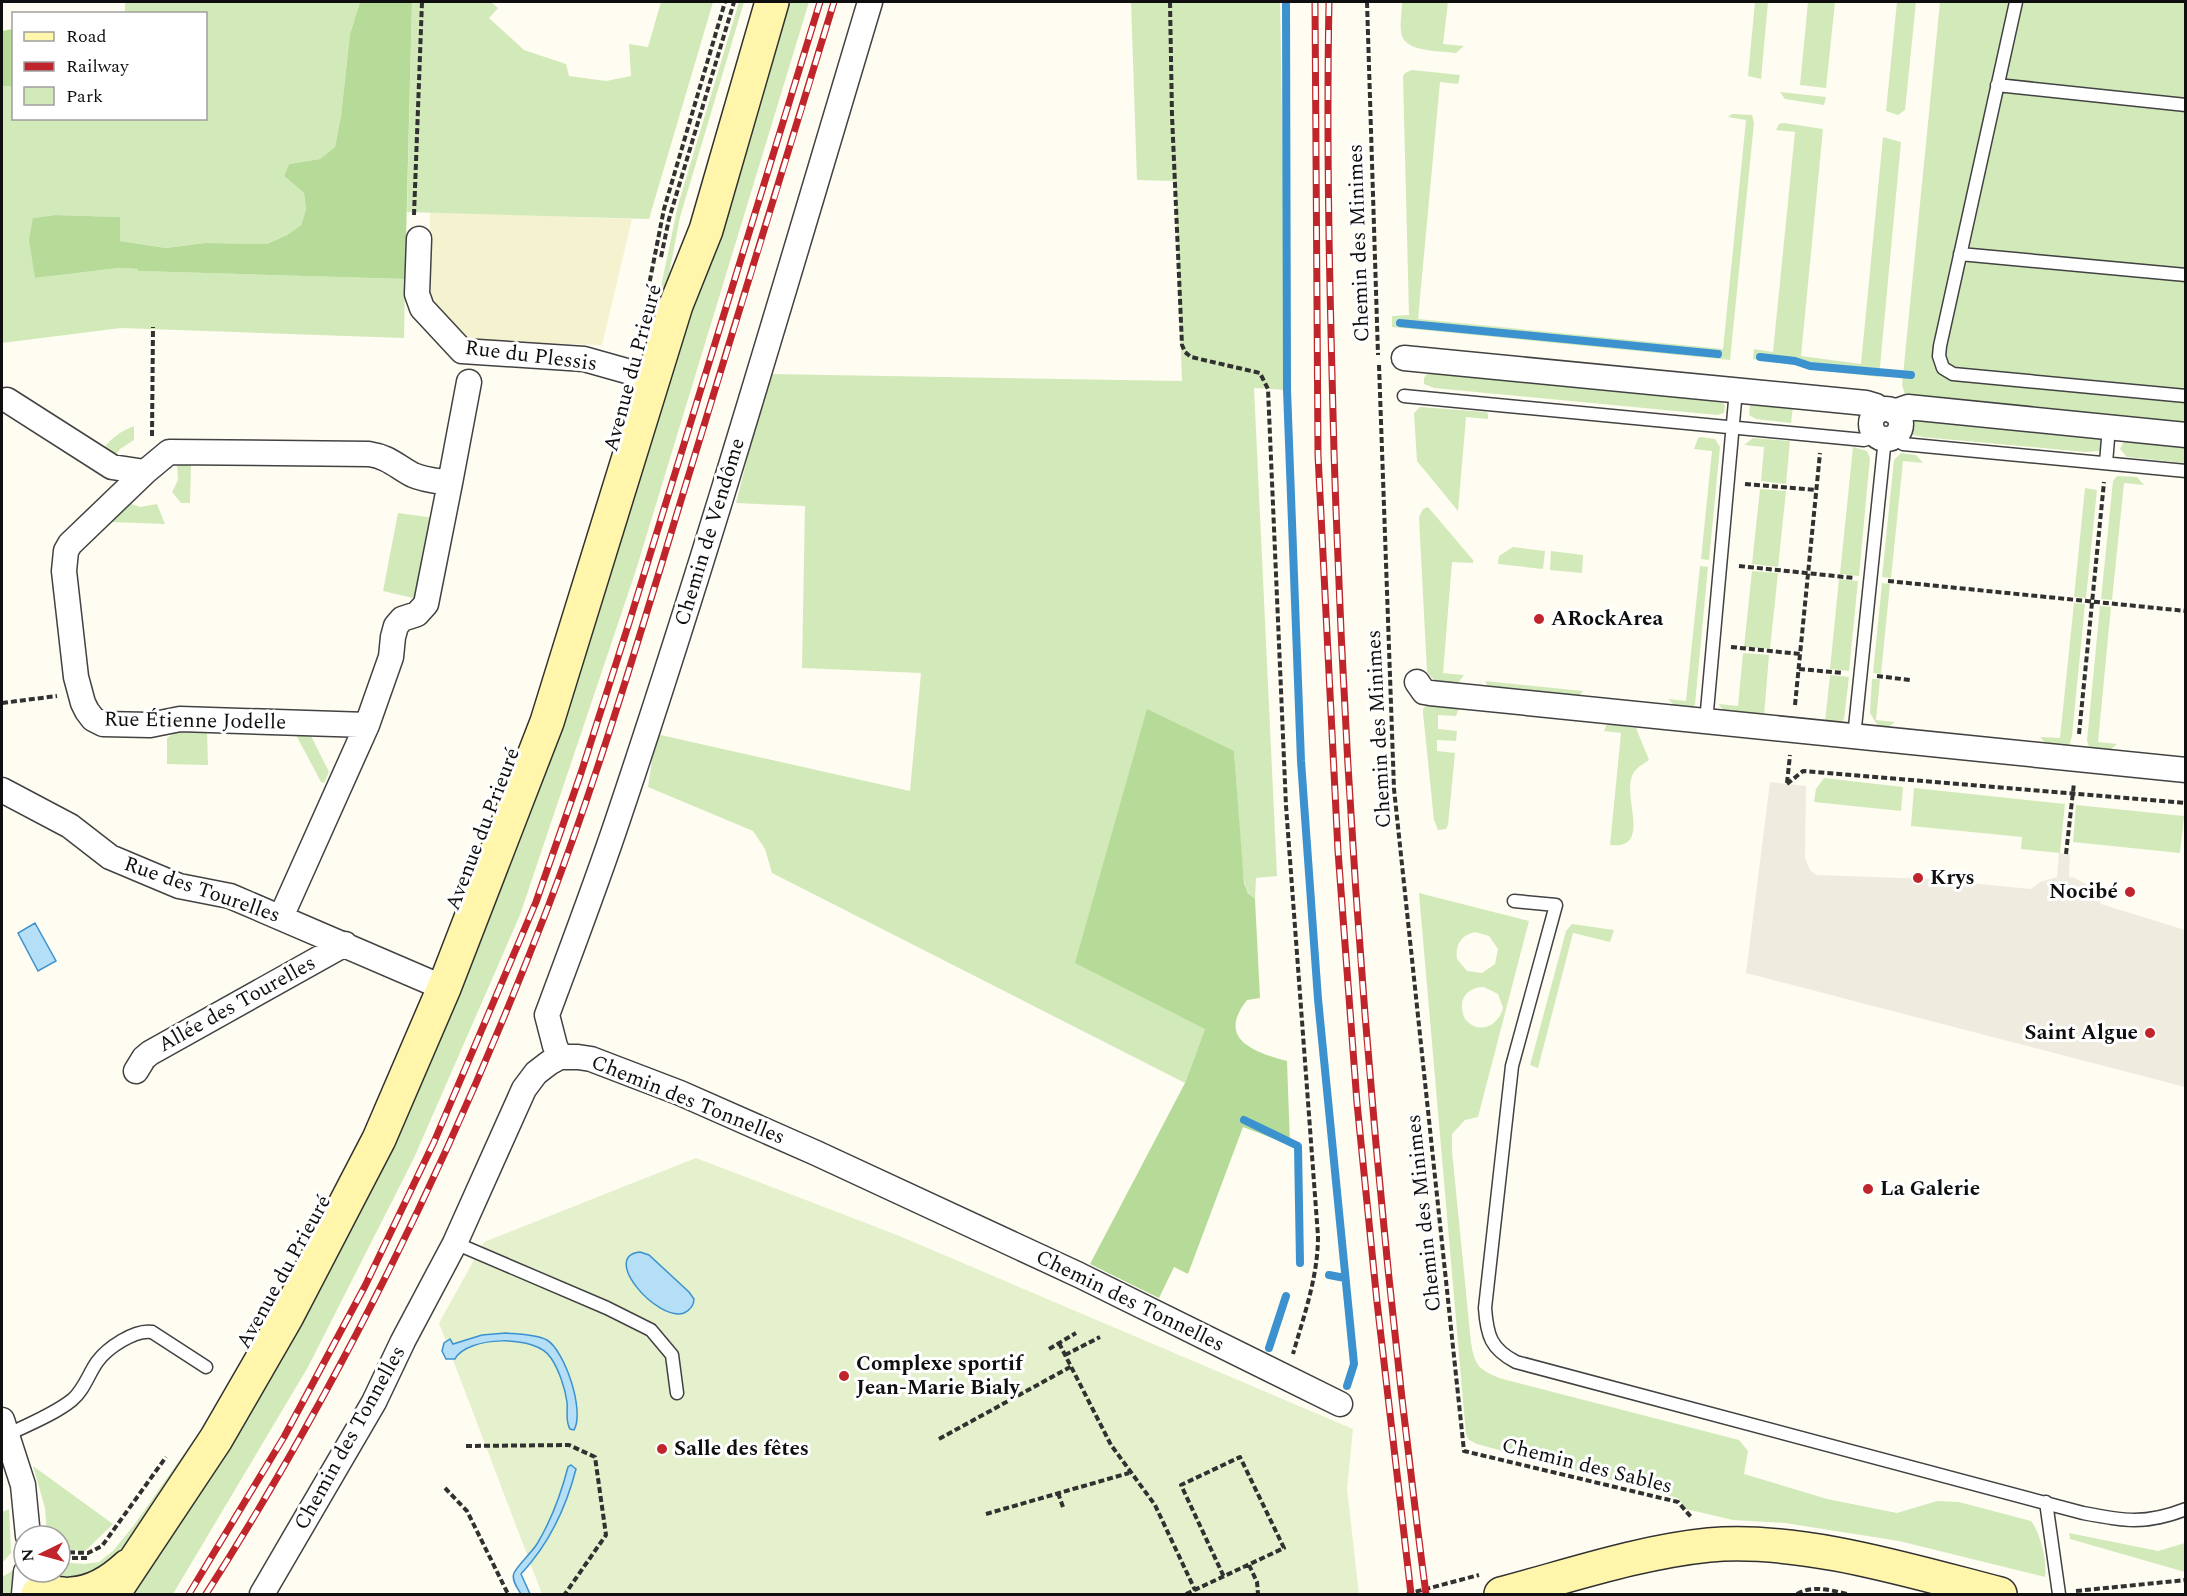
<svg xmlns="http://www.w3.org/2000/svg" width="2187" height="1596" font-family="Spectral,serif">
<rect width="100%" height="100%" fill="#fffcf1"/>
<path fill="#f5f2d0" d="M430,212L632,219L602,345L470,341L428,297Z"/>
<path fill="#d2eaba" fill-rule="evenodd" d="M125,2H360L350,34L341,116L335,147L320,159L289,164L284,176L304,193L306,209L301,225L287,235L267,244L205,243L166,248L120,241V217L55,215L33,218L35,278L119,268L138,269L139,271L405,279L404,338L121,328L2,343V86H13L14,118H206V14L125,13Z
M412,2H491L498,8L489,18L524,50L566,64L569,76L606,81L631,76L629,44L648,47L661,2H713L649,219L407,212Z
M739,2H744L680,217L662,310L653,325L678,205Z
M780,2H809L636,570L520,915L414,1158L308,1367L173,1594H125L382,1160Z
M1131,2H1280L1287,390L1254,388L1277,876L1256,878L1255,899C1243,890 1244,878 1242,864L1234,751L1205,1029L1185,1083L772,873L765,849L753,831L648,787L656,734L910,791L921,673L802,668L805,506L736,503L769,374L1182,381L1175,181L1137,180Z
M1402,2H1448L1443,44L1464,46L1456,53C1442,51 1407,52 1402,36C1399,26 1402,12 1402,2Z
M1755,2H1768L1761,79L1748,76Z
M1808,2H1835L1826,88L1800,85Z
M1897,2H1916L1905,110L1898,115L1886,111Z
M1940,2H2185V424L1917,397L1905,395L1902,385Z
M1412,70L1460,75L1458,84L1440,82L1418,319L1723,349L1746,120L1728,117L1732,114L1752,115L1754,123L1730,360L1392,327V316L1409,315L1403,76L1405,73Z
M1780,92L1826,97L1824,105L1785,99Z
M1784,123L1823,129L1801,356L1861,364L1883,137L1901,142L1879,377L1809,369L1797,365L1753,359L1754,349L1773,352L1795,132L1776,130L1779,124Z
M1431,373L1712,401L1723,403L1725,406L1724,413L1717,415L1434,388L1424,384V378L1427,374Z
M1756,404L1793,407L1791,423L1756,419L1749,415L1750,406Z
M1420,407L1486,412L1488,414V419L1466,417L1458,511L1417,461L1414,413Z
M1912,420L2097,438L2100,439L2103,445L2100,451L2085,452L1922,437L1909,434L1906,431L1907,423Z
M134,426V440L120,449L115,456L104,448C111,438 121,431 134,426Z
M1701,437L1715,439L1720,447L1709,560L1701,559L1712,451L1694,449L1698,438Z
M1753,438L1790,441L1786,484L1761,481L1764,447L1744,445Z
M2131,441L2185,447V463L2127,457L2120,449L2123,443Z
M1853,447L1867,451L1870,458L1859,576L1840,574Z
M1901,453L1916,455L1923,463L1903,461L1891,578L1882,577L1894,460Z
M177,464H191L190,503H181L172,492L178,480Z
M2117,476L2137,477L2144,485L2124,483L2112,600L2101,599L2113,481Z
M2085,488L2097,490L2086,598L2074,597Z
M1760,489L1786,491L1778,567L1752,564Z
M129,503L140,507L157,504L165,524L111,522Z
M1428,507L1473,560V563L1452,562L1443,673L1464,675L1458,683C1445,685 1435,683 1427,672L1419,517L1423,509Z
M398,513L435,518L416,595L413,598L383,591Z
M1513,547L1545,551L1543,569L1498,564L1499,556Z
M1551,551L1583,555L1582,573L1550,570Z
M1700,566L1708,567L1695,704L1693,708L1675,706L1668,699L1686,701Z
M1752,571L1778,573L1770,649L1744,647Z
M1839,579L1858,581L1849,671L1830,669Z
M1882,583L1890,584L1881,674L1873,673Z
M2074,603L2085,604L2072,736L2070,743L2066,747L2047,745L2040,737L2060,738Z
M2100,606L2111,607L2098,742L2117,744L2109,751L2090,749L2087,741Z
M1743,653L1769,655L1764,716L1723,711L1719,704L1738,706Z
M1830,675L1849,677L1844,719L1840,723L1825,722Z
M1872,679H1880L1876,720L1895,722L1887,728L1878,726L1870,713Z
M1485,681L1583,691L1579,696H1567L1493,688L1487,685Z
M1427,704L1459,708L1456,716L1438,715V729L1457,731L1456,741L1437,740V751L1455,753L1448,825L1446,829L1438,830L1434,820L1423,713V709Z
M1609,724L1636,728L1649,760C1642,765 1635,768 1632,776C1623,799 1652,850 1610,845L1621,733L1604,731L1606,726Z
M177,731L207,732L208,765L167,764V738Z
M296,735L311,736L329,772L324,783L321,782Z
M1824,778L1903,787L1901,811L1814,802L1816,789Z
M1914,788L2065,804L2060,853L2021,849L2022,837L1911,826Z
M2076,805L2184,816L2180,853L2073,842Z
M1419,893L1529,921L1478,1117L1465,1120L1452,1134V1151L1471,1343C1475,1365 1478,1369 1499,1378L1739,1440L1748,1451L1744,1474L1827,1499L1897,1513L1937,1501L1959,1502L2031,1521C2041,1534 2047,1561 2045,1577L1899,1541L1785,1523L1733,1520L1686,1509L1678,1498L1477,1444L1469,1440L1466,1435ZM1475,932L1489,936L1498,949L1495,964L1482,973L1467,971L1457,959C1455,945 1461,935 1475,932ZM1484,987L1498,994L1503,1008C1498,1027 1478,1035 1465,1019C1457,1002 1465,987 1484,987Z
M1572,924L1614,930L1610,942L1573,933L1538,1068L1530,1065L1566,931Z
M304,1250L221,1410L141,1532L104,1574L66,1582L53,1572H60V1562L84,1564L99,1562L113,1551L134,1525L216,1408Z
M33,1466L113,1524L85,1551L60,1549V1536H47L45,1508Z
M9,1509L11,1553L2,1563V1512Z
M2069,1533L2158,1551L2185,1543V1572L2070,1539Z
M17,1568L11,1594H2V1577Z"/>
<path fill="#b6db99" d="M360,2H412L405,279L138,271V269L119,268L35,278L29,240L33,218L55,215L120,217V241L166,248L205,243L267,244L287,235L301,225L306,209L304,193L284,176L289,164L320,159L335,147L341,116L350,34Z
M13,29V86H2V31Z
M1147,709L1234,751L1244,883L1248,893L1255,899L1260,998L1247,1000C1216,1039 1254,1052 1287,1061L1290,1145L1243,1127L1188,1274L1174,1267L1159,1298L1090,1264L1185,1083L1205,1029L1075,963Z"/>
<path fill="#e4f1cc" d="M696,1158L897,1235L1353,1429L1347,1489L1359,1594H542L439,1323L484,1242Z"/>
<path fill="#f0ebdf" d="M1770,782L1806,786L1805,858L1810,870L1816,875L1930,879L2031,889L2040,882L2057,877L2059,853L2070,854L2069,877L2075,878L2089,886L2096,894L2101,904L2185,930V1087L1746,973Z"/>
<path fill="#b5def7" stroke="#3c92ce" stroke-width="1.5" d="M35,923L56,961L38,971L18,933Z
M640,1252L649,1255L689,1292L694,1299C694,1306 690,1310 684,1313C657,1322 600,1256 640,1252Z
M506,1333C518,1334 536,1334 547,1340C565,1351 585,1411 574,1430L570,1429C565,1421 568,1411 567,1402C565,1388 559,1370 551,1358C536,1334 467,1336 455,1359H446L442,1351L444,1343L450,1339L453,1344L482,1335Z
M571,1465L576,1469C566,1508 549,1544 521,1574L530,1594H521C518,1589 511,1580 514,1573C517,1566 532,1552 537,1544C552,1519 561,1494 568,1467Z"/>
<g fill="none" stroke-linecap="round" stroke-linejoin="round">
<path stroke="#3c92ce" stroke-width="8" d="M1286,2L1287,390L1301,761L1318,999L1354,1364L1347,1386
M1400,323L1718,354
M1760,357L1795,361L1810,366L1911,375
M1244,1120L1298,1146L1300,1263
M1329,1275L1345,1278
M1269,1348L1286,1296"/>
<g stroke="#424242" stroke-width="15">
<path id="lane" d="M2016,2L1940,346L1939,356L1943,368L1953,374L2186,396
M1997,85L2186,105
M1960,254L2186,275
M1404,396L1864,440L1870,438L1875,434
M1894,436L1903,444L2186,471
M2106,463L2109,427
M1706,722L1736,390
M1854,737L1885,438
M1514,901L1556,905L1512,1066L1485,1308C1487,1336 1491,1349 1516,1362L2083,1513C2124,1521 2145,1525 2186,1509
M455,1243L607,1308L651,1330L672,1355L677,1393
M7,1435C29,1424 53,1415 72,1400C84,1390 88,1375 97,1362C107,1348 135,1329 152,1332L206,1367
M2046,1502L2059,1594"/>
</g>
<g stroke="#424242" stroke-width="27">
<path id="street" d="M419,239L417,294L422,308L462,351L584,359L655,379
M1404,358L1866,403L1876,406L1880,410
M7,400L112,467L145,472
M1871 424a15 15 0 1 1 30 0a15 15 0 1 1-30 0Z
M1894,412L1908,407L2186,435
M450,483L469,382
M1417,682L1424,692L1430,693L2186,770
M2,790L70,826L110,857L179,886L230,896L444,988
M281,917L367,725L391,657L393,637L396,626L402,619L417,614L426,604L450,483C438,481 424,480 413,475C396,466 389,457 369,454L169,452L145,472L70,544L66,551L64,571L76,677L83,703L87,711L93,719L103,724L150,725L180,719L367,725
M560,1057L555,1046L547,1015C571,950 596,885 618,819C709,549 788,275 870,2
M136,1071L144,1058L150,1053L345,944
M2,1420L23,1485L28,1536
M43,1572L55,1593
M24,1594L26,1572
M262,1594L374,1402L403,1341L455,1243L524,1089L536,1073L549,1063L560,1057H578L591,1059L680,1093L816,1153L1079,1275L1340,1404"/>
</g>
<g stroke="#313131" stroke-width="36">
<path id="secondary" d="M38,1594L46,1593L63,1594
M71,1594C94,1593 112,1581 128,1566
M113,1594L216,1439L287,1316L379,1139L444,988L547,722L676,305L706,230L772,2
M1501,1594C1569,1576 1639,1552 1709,1545C1801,1537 1911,1571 2000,1594"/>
</g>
<path stroke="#313131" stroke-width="4" stroke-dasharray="6 3" stroke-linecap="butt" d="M1170,2L1172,115L1182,345L1185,352L1191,357L1260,373L1268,389L1286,806L1318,1236C1318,1277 1304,1315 1293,1354
M1367,2L1378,355
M414,215L422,2
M661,257L669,219L734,2
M648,290L664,209L725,2
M1379,365L1394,789L1464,1451L1678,1502L1692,1518
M152,436L153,327
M1745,484L1816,490
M1739,566L1854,578
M1888,581L2186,611
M1731,647L1800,654
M1799,669L1843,673
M1877,676L1910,680
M2,703L57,696
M1795,705L1820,453
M2079,734L2104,482
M1787,783L1790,755
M1787,784L1803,771L2186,803
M2066,854L2074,783
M1059,1343L1111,1445L1155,1505L1195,1590
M1049,1349L1076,1333
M1065,1355L1100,1337
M939,1439L1072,1366
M466,1446L569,1445L595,1457L606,1535L565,1594
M445,1488L467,1511L508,1594
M1058,1493L1063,1507
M986,1514L1129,1473
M60,1552L88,1553L102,1546L166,1457
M63,1558H88
M1249,1565L1257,1582L1258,1594
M2076,1591L2186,1580
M1186,1594L1284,1548L1240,1457L1181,1485L1224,1577
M1407,1594L1479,1575
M1797,1594C1812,1585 1830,1590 1847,1594"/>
<use href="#lane" stroke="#fff" stroke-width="12"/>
<use href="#street" stroke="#fff" stroke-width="24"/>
<use href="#secondary" stroke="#fff6ac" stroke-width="33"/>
<g stroke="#c0252b" stroke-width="7">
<path id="rail" d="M1315,2L1318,455L1338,851L1357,1103L1377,1302L1411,1594
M1329,2C1326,151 1330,301 1334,451C1346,833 1376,1215 1426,1594
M189,1594L284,1437L365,1286L434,1142L536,902L581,773L629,623L820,2
M206,1594C344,1379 456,1146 548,907C599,773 640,635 682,497C733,332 784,167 834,2"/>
</g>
<use href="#rail" stroke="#fff" stroke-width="4.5" stroke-dasharray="14" stroke-linecap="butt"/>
</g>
<g fill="#c0252b" stroke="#fff" stroke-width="2">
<circle cx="1539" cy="619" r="6"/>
<circle cx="1918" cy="878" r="6"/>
<circle cx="2130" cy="892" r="6"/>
<circle cx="2150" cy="1033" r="6"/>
<circle cx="1868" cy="1189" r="6"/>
<circle cx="844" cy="1376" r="6"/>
<circle cx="662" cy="1449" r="6"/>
</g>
<g text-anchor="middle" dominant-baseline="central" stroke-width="6" stroke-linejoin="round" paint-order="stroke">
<g font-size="21" fill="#0f0f0f" stroke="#fff">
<text transform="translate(1359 243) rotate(-92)">Chemin des Minimes</text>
<text transform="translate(531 356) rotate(7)">Rue du Plessis</text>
<text transform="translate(633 368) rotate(-75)">Avenue du Prieuré</text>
<text transform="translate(710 532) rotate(-73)">Chemin de Vendôme</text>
<text transform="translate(195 721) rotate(1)">Rue Étienne Jodelle</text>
<text transform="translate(1379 729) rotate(-93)">Chemin des Minimes</text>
<text transform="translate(483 829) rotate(-69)">Avenue du Prieuré</text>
<text transform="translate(202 890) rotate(19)">Rue des Tourelles</text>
<text transform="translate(237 1004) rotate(-29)">Allée des Tourelles</text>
<text transform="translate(688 1100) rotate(22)">Chemin des Tonnelles</text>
<text transform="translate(1424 1213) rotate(-96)">Chemin des Minimes</text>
<text transform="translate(284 1272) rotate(-61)">Avenue du Prieuré</text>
<text transform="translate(1130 1301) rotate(26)">Chemin des Tonnelles</text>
<text transform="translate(350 1438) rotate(-61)">Chemin des Tonnelles</text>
<text transform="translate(1587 1466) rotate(14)">Chemin des Sables</text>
</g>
<g font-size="21" font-weight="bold" fill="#0f0f0f" stroke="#fff" text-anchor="start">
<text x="1551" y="619">ARockArea</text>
<text x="1930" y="878">Krys</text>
<text x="2118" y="892" text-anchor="end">Nocibé</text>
<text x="2138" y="1033" text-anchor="end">Saint Algue</text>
<text x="1880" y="1189">La Galerie</text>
<text x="856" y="1364">Complexe sportif<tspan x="856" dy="24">Jean-Marie Bialy</tspan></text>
<text x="674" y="1449">Salle des fêtes</text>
</g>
</g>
<rect width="2187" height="1596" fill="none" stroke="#0f0f0f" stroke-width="6"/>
<rect x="12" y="12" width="195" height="108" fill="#ffffff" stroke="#9f9f9f" stroke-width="1.5"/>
<rect x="24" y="32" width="30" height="9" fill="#fff6ac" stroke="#9f9f9f" stroke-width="1.5"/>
<text x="66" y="42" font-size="18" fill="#0f0f0f">Road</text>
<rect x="24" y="62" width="30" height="9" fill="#c0252b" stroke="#9f9f9f" stroke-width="1.5"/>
<text x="66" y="72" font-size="18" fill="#0f0f0f">Railway</text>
<rect x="24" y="87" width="30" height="18" fill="#d2eaba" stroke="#9f9f9f" stroke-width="1.5"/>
<text x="66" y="102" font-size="18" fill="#0f0f0f">Park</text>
<g transform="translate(42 1554) rotate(265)"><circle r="28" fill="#ffffff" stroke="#9f9f9f" stroke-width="1.5"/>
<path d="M0-4.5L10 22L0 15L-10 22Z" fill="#c0252b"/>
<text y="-9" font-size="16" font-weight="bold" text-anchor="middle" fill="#0f0f0f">N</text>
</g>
</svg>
